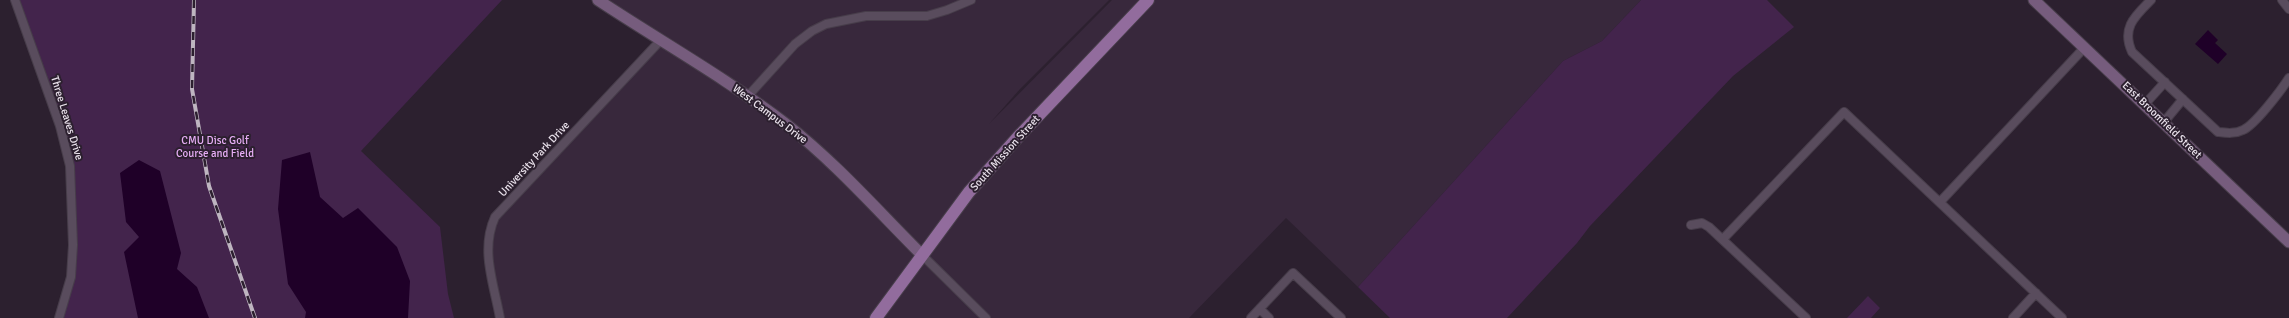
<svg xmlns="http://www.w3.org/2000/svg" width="2289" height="318" font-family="Signika,sans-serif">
<rect width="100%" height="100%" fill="#2c202f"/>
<path fill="#38283c" d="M598,0H1109L1020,89L989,124L1112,0H1641L1602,41L1563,61L1358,287L1286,218L1189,318H500L487,250L491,226L660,41Z"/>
<path fill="#43244c" d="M15,0H502L361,151L440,227L448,294L454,318H58L71,277L70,166Z
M1641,0H1767L1794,27L1733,76L1590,226L1577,243L1507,318H1390L1358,287L1563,61L1602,41Z
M1868,296L1880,308L1871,318H1847Z"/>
<path fill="#1f0028" d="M2208,30L2218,40L2215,43L2227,54L2218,64L2195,44Z
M310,152L320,197L343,218L358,208L397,247L410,281L408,318H305L306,312L288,284L278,209L282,160Z
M139,160L160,171L181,253L177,269L197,287L209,318H138L124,252L139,237L126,222L120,173Z"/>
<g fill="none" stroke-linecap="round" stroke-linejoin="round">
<g stroke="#473d4a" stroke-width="10">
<path id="street" d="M15,0L60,126L70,166L73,245L71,277L59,318
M2151,0C2135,16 2121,28 2132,52L2218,132C2227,133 2235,134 2243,130C2255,125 2282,89 2289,78
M2282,0L2289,9
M748,96L795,44L812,31L826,24L866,16H927L947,10L971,0
M2145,104L2165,82
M2164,122L2183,99
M1940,202L2085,47
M1691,225L1702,223L1709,227L1806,318
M1723,239L1844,112L2062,318
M921,254L986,318
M1260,309L1269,318
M500,318C494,284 480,250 495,217L660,41
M1251,318L1293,273L1341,318
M2013,318L2036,293"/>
</g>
<g stroke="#473d4a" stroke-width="13">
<path id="secondary" d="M598,0C660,41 726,78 786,124C835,162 877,210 921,254
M2034,0L2289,242"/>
</g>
<g stroke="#473d4a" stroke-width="14">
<path id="primary" d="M876,318L969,192L1018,137L1148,0"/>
</g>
<use href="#street" stroke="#594c5d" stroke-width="8"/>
<use href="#secondary" stroke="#765c7d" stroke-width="11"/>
<use href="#primary" stroke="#926c9d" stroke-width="12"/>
<g stroke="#beb5c0" stroke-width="4">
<path id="rail" d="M194,0L192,89L209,186L255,318"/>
</g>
<use href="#rail" stroke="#2c202f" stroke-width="2.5" stroke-dasharray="8" stroke-linecap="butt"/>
</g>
<g text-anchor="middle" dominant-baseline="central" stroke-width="4" stroke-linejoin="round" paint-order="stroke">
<g font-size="11" fill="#eae2ec" stroke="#2c202f">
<text transform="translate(770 114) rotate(37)">West Campus Drive</text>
<text transform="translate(67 118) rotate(73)">Three Leaves Drive</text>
<text transform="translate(2162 120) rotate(44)">East Broomfield Street</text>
<text transform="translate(1005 153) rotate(-48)">South Mission Street</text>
<text transform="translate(534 159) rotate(-47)">University Park Drive</text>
</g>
<g font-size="11" fill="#e7aef6" stroke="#2c202f">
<text x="215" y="140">CMU Disc Golf<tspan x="215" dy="13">Course and Field</tspan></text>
</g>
</g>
</svg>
